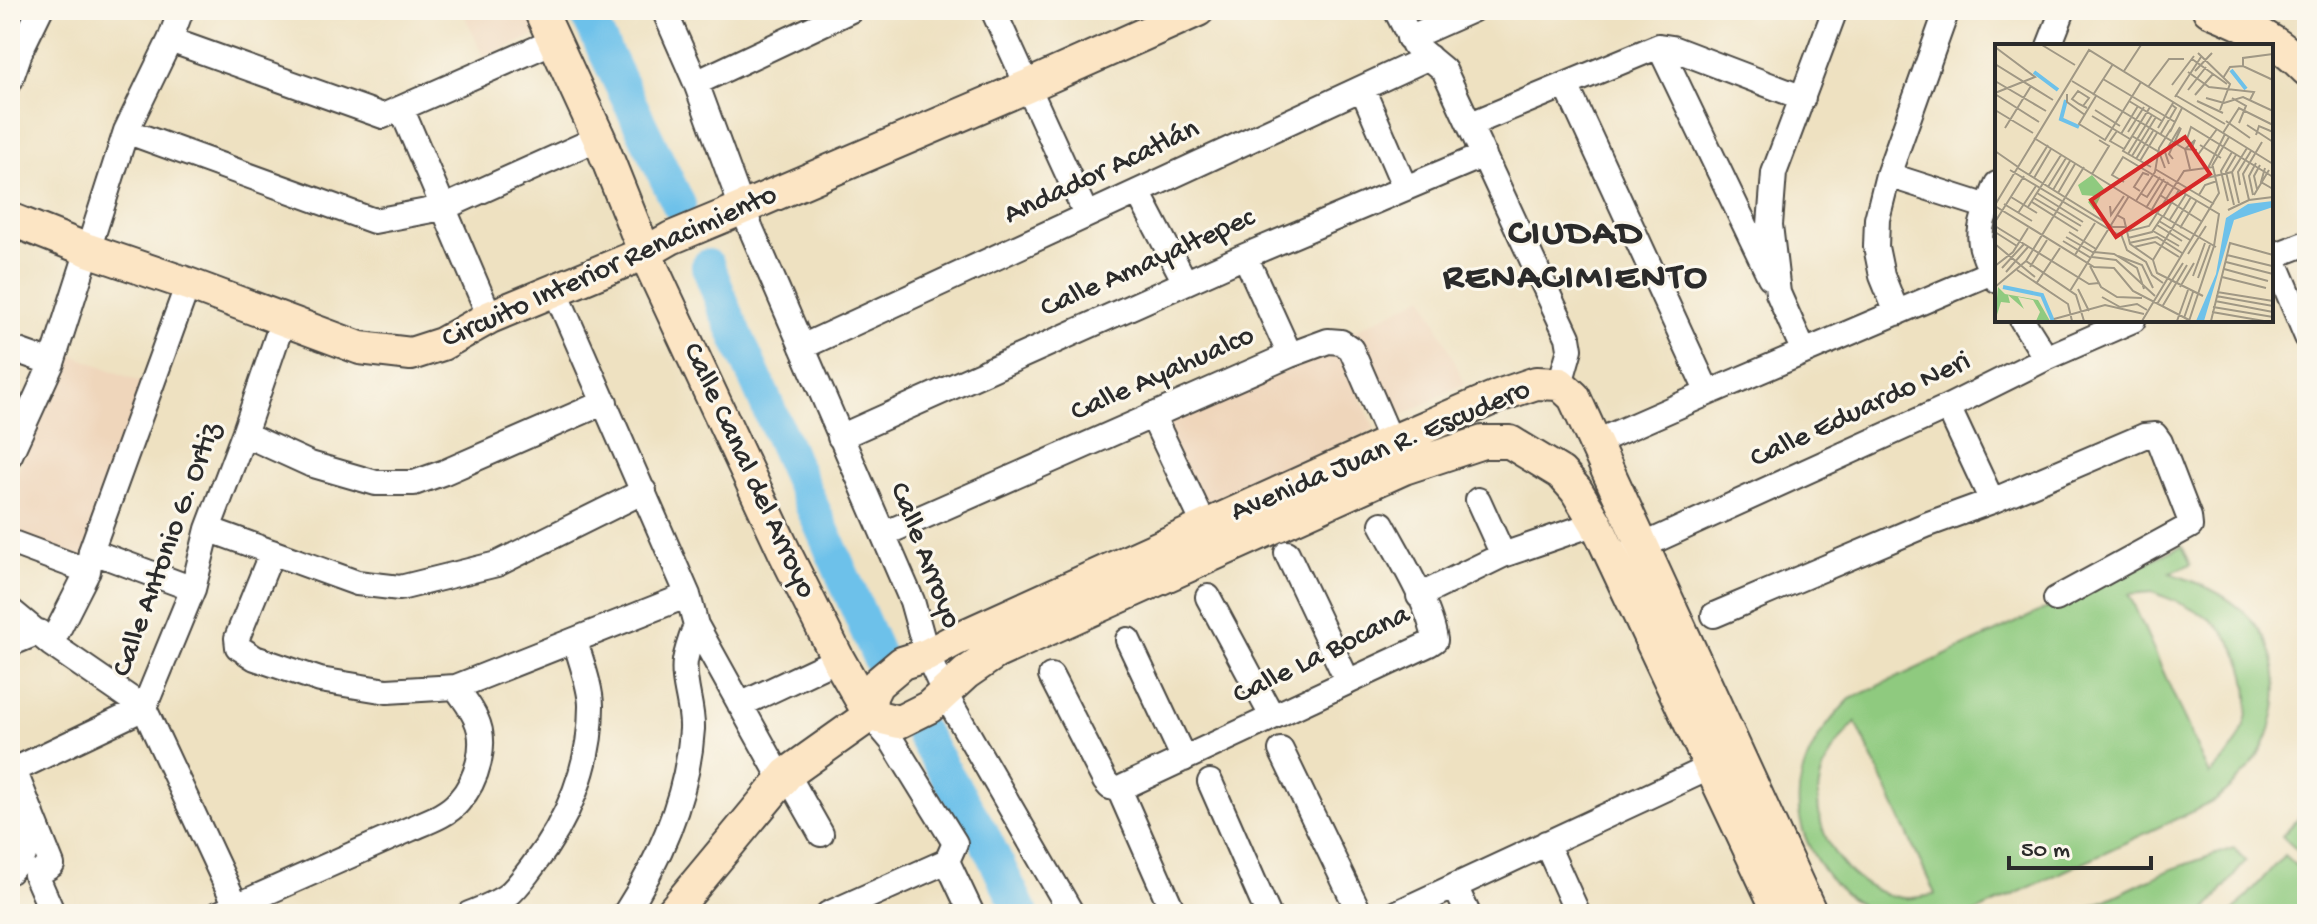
<svg xmlns="http://www.w3.org/2000/svg" width="2317" height="924" font-family="'Gochi Hand',sans-serif">
<rect width="100%" height="100%" fill="#fbf7ec"/>
<filter id="ink" filterUnits="userSpaceOnUse"><feTurbulence type="fractalNoise" baseFrequency=".0125" numOctaves="2"/><feDisplacementMap in="SourceGraphic" scale="16" xChannelSelector="R" yChannelSelector="G"/><feConvolveMatrix kernelMatrix="1 2 1 2 8 2 1 2 1" color-interpolation-filters="sRGB"/></filter>
<filter id="wash" filterUnits="userSpaceOnUse"><feTurbulence type="fractalNoise" baseFrequency=".006" numOctaves="4" result="noise"/><feDisplacementMap in="SourceGraphic" scale="32" xChannelSelector="R" yChannelSelector="G"/><feGaussianBlur stdDeviation="1.8" result="paint"/><feColorMatrix in="noise" values="0 0 0 0 0 0 0 0 0 0 0 0 0 0 0 0 0 1.4 0 .05"/><feComposite in="paint" operator="in"/></filter>
<g filter="url(#wash)">
<rect width="100%" height="100%" fill="#eee1c1"/>
<path fill="#efd6bb" d="M462,10H527L538,34L484,58Z
M1424,296L1465,384L1388,422L1348,334Z
M1338,348L1375,429L1200,508L1162,424Z
M65,352L151,386L82,561L10,532V491Z"/>
<path fill="#8fca7f" stroke="#5d7a55" stroke-width="2" fill-rule="evenodd" d="M2182,546L2191,564L2170,573C2197,582 2225,593 2246,614C2284,650 2284,706 2261,751C2250,771 2232,786 2215,801L1972,914H1878C1853,904 1837,889 1822,868C1778,806 1801,748 1850,699ZM2153,592C2171,600 2193,607 2209,619C2245,646 2260,701 2237,742C2230,755 2219,765 2209,775L2129,594ZM1856,722L1935,894L1934,895C1924,896 1913,899 1903,898C1851,892 1811,837 1819,786C1823,760 1839,740 1856,722Z
M2307,809V860L2282,836Z
M2234,848L2246,861L2203,914H2076L2172,869Z
M2284,855L2307,876V910L2303,914H2231Z"/>
<g fill="none" stroke-linecap="round" stroke-linejoin="round">
<path stroke="#6dc1ea" stroke-width="34" d="M585,10L679,205
M708,266L725,310L884,669
M922,734L983,835L1022,914"/>
</g>
</g>
<g filter="url(#ink)">
<g fill="none" stroke-linecap="round" stroke-linejoin="round">
<g stroke="#484642" stroke-width="28">
<path id="minor" d="M664,10L696,83L742,208L912,601L927,655L945,694L1072,914
M993,10L1086,214
M1396,10L1414,45L1444,70L1568,337L1570,349L1560,384
M1409,38L1472,10
M170,40L383,116L554,41
M1659,46L1770,277
M2049,46L2063,10
M10,81L21,49L40,10
M696,83L851,10
M1566,85L1708,393
M1362,88L1405,188
M401,108L490,317
M1471,124L1659,46L1672,48L1803,98
M126,131L374,221L443,208L599,138
M1888,175L1988,207
M1997,184C1980,228 1970,237 1997,280
M1138,192L1185,282
M2271,252L2307,337
M1245,256L1290,355
M2271,257L2307,243
M554,288L688,595L696,625L782,780
M1897,313L1882,276L1876,247L1877,219L1888,175L1947,10
M2022,320L2046,358
M802,347L1429,57
M10,348L52,363
M1804,352L1778,293L1770,225L1774,173L1835,10
M1948,407L1992,501
M1152,415L1211,539
M244,434L310,464L376,483H414L445,472L605,402
M840,437L1245,256L1484,155
M1594,443L1708,393L1992,272
M10,455L52,363L126,131L170,40L181,10
M1478,500L1503,555
M208,529L357,583L400,588L497,564L644,491
M884,534L1290,355L1328,341L1341,342L1351,349L1397,455
M10,542L88,571
M91,551L193,589
M272,552L237,638L238,647L255,658L320,680L387,691L456,687L688,595
M1287,553L1348,682
M1627,553L1948,407L2046,358L2133,320
M1419,596L1503,555L1596,523
M1208,597L1272,716
M10,610L51,644L144,708L240,914
M1714,615L1926,525L1992,501L2144,436L2155,435L2160,442L2189,517L2190,526L2056,599
M1128,640L1184,759
M10,644L39,632
M51,644L88,571L91,551L188,284
M1051,676L1105,781L1110,787L1119,789L1429,644L1435,640C1430,605 1399,556 1382,524
M740,705L838,659
M870,715L892,741L955,843L947,861L972,914
M1281,750L1360,914
M10,770H14L144,708L193,589L208,529L244,434L283,320
M14,770L52,865L36,875L53,914
M787,774L821,834
M1210,782L1268,914
M1119,789L1174,914
M1546,843L1578,914
M10,871L24,855L32,814
M1455,886L1468,914
M218,914L410,829C426,822 448,815 459,801C477,781 488,744 476,719C471,707 462,697 456,687
M469,914C482,909 497,903 508,895C517,888 525,876 532,867C568,821 591,765 591,706C591,687 580,659 575,640
M625,914C660,859 688,794 692,729C693,706 682,683 685,661C687,649 692,636 696,625
M828,914L947,861
M1395,914L1726,760"/>
</g>
<g stroke="#484642" stroke-width="36">
<path id="secondary" d="M540,10L599,138L645,253L785,553L838,659L870,715
M2209,10C2246,25 2279,41 2307,70
M10,219L88,250L188,284L360,348L411,354L442,344L490,317L645,253L671,238L724,216L1028,86L1198,10
M870,715L871,696L877,684L902,663L927,655L955,640L1391,442L1498,396L1536,383L1560,384L1574,397L1811,914
M671,914L787,774L870,715L899,722L929,707L966,673L995,653L1404,468L1483,442H1510L1561,473L1576,490L1596,523L1780,914"/>
</g>
<use href="#minor" stroke="#fff" stroke-width="24"/>
<use href="#secondary" stroke="#fce5c4" stroke-width="32"/>
</g>
</g>
<g text-anchor="middle" dominant-baseline="central" stroke-width="6" stroke-linejoin="round" paint-order="stroke">
<g font-size="30" fill="#2b2b2b" stroke="#fbf7ec">
<text transform="translate(1102 173) rotate(-25)">Andador Acatlán</text>
<text transform="translate(1148 264) rotate(-24)">Calle Amayaltepec</text>
<text transform="translate(610 268) rotate(-24)">Circuito Interior Renacimiento</text>
<text transform="translate(1163 375) rotate(-24)">Calle Ayahualco</text>
<text transform="translate(1861 411) rotate(-25)">Calle Eduardo Neri</text>
<text transform="translate(1381 452) rotate(-23)">Avenida Juan R. Escudero</text>
<text transform="translate(748 471) rotate(65)">Calle Canal del Arroyo</text>
<text transform="translate(168 550) rotate(-70)">Calle Antonio G. Ortiz</text>
<text transform="translate(924 556) rotate(69)">Calle Arroyo</text>
<text transform="translate(1322 656) rotate(-26)">Calle La Bocana</text>
</g>
<g font-size="38" font-weight="bold" letter-spacing="2" fill="#2b2b2b" stroke="#fbf7ec">
<text x="1576" y="235">CIUDAD<tspan x="1576" dy="44">RENACIMIENTO</tspan></text>
</g>
</g>
<g transform="translate(1995 44)">
<rect width="278" height="278" fill="#eee1c1"/>
<path d="M97,131L109,145L99,166L93,158L99,152L87,151L83,141ZM3,243L10,250L43,256L55,277H41L45,268L38,256L23,253L29,265L13,251L15,259L6,258L0,277Z" fill="#8fca7f"/>
<path d="M278,157V163L239,176L209,277H201L221,230L231,174L253,160Z" fill="#6dc1ea"/>
<path fill="none" stroke="#6dc1ea" stroke-width="4" d="M236,26L251,45M39,28L63,46M71,56L66,75L84,83M8,243L47,251L58,277"/>
<path fill="none" stroke="#a09885" stroke-width="2" d="M47,1L80,21M227,1H278M0,3L40,33L0,49M203,9L235,40L225,66M197,15L232,40M0,20L58,56M248,22V14L278,10M129,27L146,1M200,27L217,9M193,28L214,43L259,48L255,56M228,34L235,23L248,22L278,36M108,35L180,78M0,37L51,67M77,37L190,105L202,106M177,41L199,12M153,43L174,15H189M193,46L211,23M0,50L44,78M72,50V58L90,71M98,51L118,20M180,51L230,80M200,51L218,30M101,52L84,80L110,96L146,38M180,53L206,13M211,54L229,59L248,53L278,67M237,54L251,62L244,79M134,57L167,77M202,57L228,69M88,62L94,54L83,47L77,55L84,60L92,64M155,63L128,107L156,123M0,66L38,89M100,66L125,82M97,72L135,95M231,77L255,94M252,81L278,98M10,84L36,42M163,84L178,59M122,87L115,97L129,105M133,88L149,63M175,88L187,64M228,89L244,64L278,81M126,90L143,62M165,91L181,64L177,61M261,91L264,82L278,88M137,92L164,108L170,124M39,94L141,157L160,128L164,104L176,85M191,98L196,83L278,133M205,101L226,114M0,107L23,123M133,110L157,71M137,112L161,73M202,112L222,85M141,115L158,87M178,115L174,110L186,84M145,117L162,89M174,120L170,108L185,83M217,122L234,93M23,124L118,183H130M270,124L266,138L278,145M160,125L219,160M195,125L190,105L200,96L196,106M15,126L122,190L154,182L189,127L218,123L224,149L147,277M212,126L230,90M237,128L244,159M97,130L114,102L104,96M34,131L53,101M39,134L56,105M207,135L237,128L252,104M129,138L117,131L128,113L224,170L219,202L194,277M245,141L243,128L256,107M53,143L71,114M262,145L259,132L265,121M58,146L75,117M145,147L139,143L148,129L154,131M42,149L88,178M63,149L80,120M145,149L152,153L165,133M165,151L206,177M204,151L210,141L222,137M258,151L254,132L261,119M259,151L274,126M16,153L42,169M39,154L86,182M254,156L248,130L267,98M141,157L221,203M233,157L226,127L237,108M37,158L83,187M9,160L37,177M0,161L94,6L278,120M239,161L231,128L241,111M0,162L99,223L119,224L138,247L194,276M115,162L116,171L129,152M33,163L66,111M151,164L169,135M233,166L254,156L278,153M156,167L173,138M23,169L41,142M122,171L129,175L135,200L158,216L162,229L208,252M168,173L184,146M164,177L195,196M174,177L191,150M0,178L29,132M162,181L187,197M0,182L94,240L104,239M185,184L202,156M158,187L184,202M0,188L22,202M74,188L101,205M126,190L132,206L151,218L157,231L168,239M71,193L99,209M133,194L157,188L167,173M68,197L96,214M134,199L162,193L187,209M0,200L40,233M139,203L160,198L184,213M99,208L119,210L142,224L149,245M193,210L211,182M80,211L100,179M232,211L277,222M123,212L147,221L158,244M97,213L121,216L160,252M158,216L196,153M231,218L278,230M0,222L18,208L33,184M95,222L106,243L122,253L147,254M35,223L52,196M7,224L29,200M229,225L273,237M22,226L73,260L77,277M11,228L33,203M198,232L210,199M227,233L271,244M203,234L215,201M41,240L65,204M0,243L31,217M185,243L199,219M83,245L94,267M75,247L134,152M222,248L278,257M221,252L278,262M107,253L125,263L142,260L152,266M220,257L278,268M162,260L188,219M167,263L192,221M218,263L278,273M217,268L269,277M189,274L198,248M59,275L110,261L149,270M89,277L81,251L31,217L89,123M182,277L193,246M216,277L235,199L278,211"/>
<path fill="#d62828" fill-opacity="0.15" stroke="#d62828" stroke-width="4" d="M190,93L215,130L121,193L96,156Z"/>
<rect width="278" height="278" fill="none" stroke="#2b2b2b" stroke-width="4"/>
</g>
<rect width="2317" height="924" fill="none" stroke="#fbf7ec" stroke-width="40"/>
<path d="M2009 856v12h142v-12" fill="none" stroke="#2b2b2b" stroke-width="4"/>
<text x="2021" y="856" font-size="24" fill="#2b2b2b" stroke="#fbf7ec" stroke-width="6" paint-order="stroke">50 m</text>
</svg>
